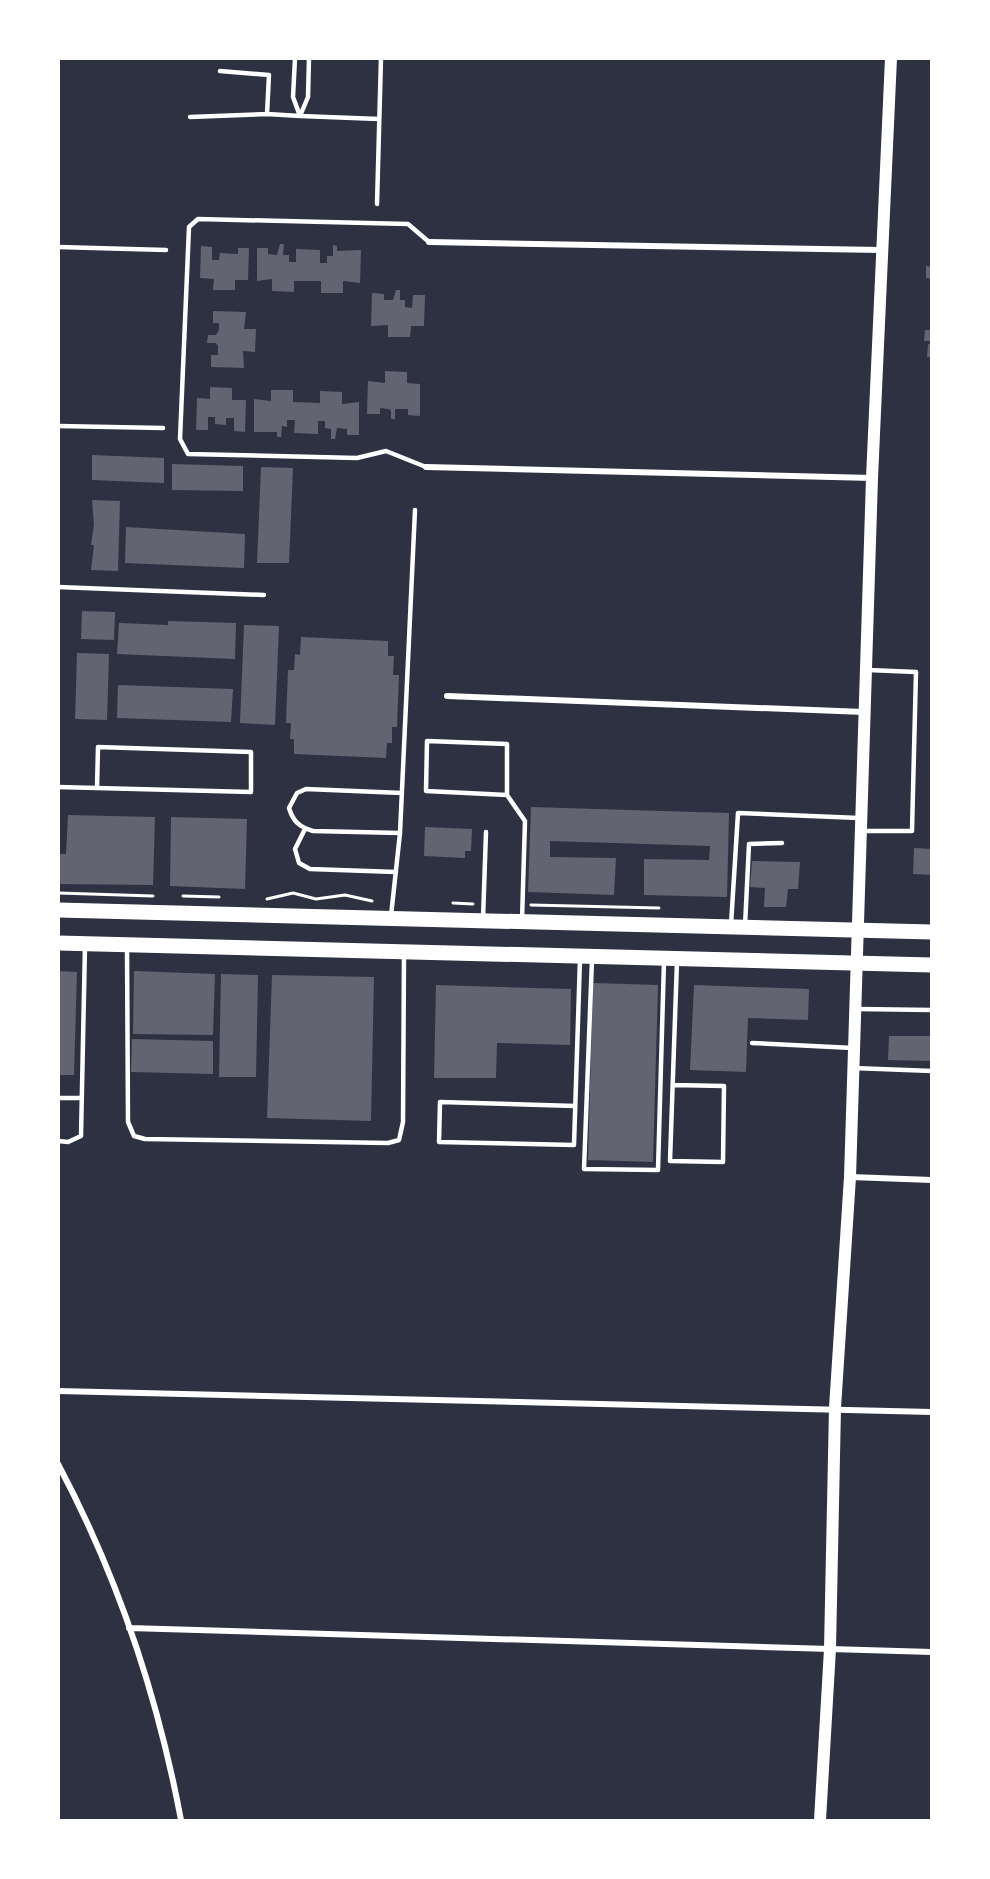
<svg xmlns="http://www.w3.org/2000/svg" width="990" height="1879" font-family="Merriweather,serif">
<rect width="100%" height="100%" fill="#2d3142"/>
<path fill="#626471" d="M280,244H284L283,255H289V262H296V249L320,250V263H327V256H333V245L337,246V251L361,250L360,283L343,281V293H321V281H294V292L272,291V279L257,281V248H268V254L277,255Z
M201,246L212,247V260H219L220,253L238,254V248H249L248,280H235V290H213L214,279L200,278Z
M926,266L932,267V279L926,278Z
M396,290H400V300H405V307L412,308L413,295H425L424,326H411L410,337H388V325L371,326L372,293L384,294V300H393Z
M213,311L246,312L244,329H256L255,352L243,351L244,368L211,367V355H218V346L216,343H207L208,335H216L219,330V323H213Z
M925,330H932V341H924Z
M928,344L932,345V357H927Z
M385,371L407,372V383L420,384V416L408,415V409H395V419H391V411L389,409L380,408V414H367L368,381L385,383Z
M210,387L232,388V400H246L245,432L234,431V418H226V425L215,424V417H208V430H196L197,398L210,399Z
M271,390H293V402L320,403V391L342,392V404L359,402V435H347V429L337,428L335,439H331V429L325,428V421H318V434L294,433L295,420H287V427L282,426L281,437H277V432H254V399L271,401Z
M92,455L164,458V483L92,480Z
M172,464L243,466V491L172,490Z
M261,467L293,468L289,563H257Z
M92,500L120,501L118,571L91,570L94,545H91L94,525Z
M126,527L245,534L244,568L125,563Z
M82,611L115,612L114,640L81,639Z
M168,621L236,623L235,659L117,654L119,623L168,625Z
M244,625L279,626L275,725L240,723Z
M301,637L388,641V656H394L393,675H399L397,727H392V743H387L386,758L294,754V739H290L291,723H286L288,670H294L295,654L300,655Z
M77,653L109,654L107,720L75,719Z
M118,685L233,689L231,722L117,718Z
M531,807L729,813L727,897L644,895V859L709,860L710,846L550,841V857L616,858L614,895L528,892Z
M68,815L155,817L153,885L58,884L59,854H66Z
M171,817L247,819L245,889L170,886Z
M425,827L472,829L471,851H465V858L424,856Z
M914,848L932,849V875L913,874Z
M752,861L800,862L798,889H788L786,907H764L765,888L750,887Z
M58,971L77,972L74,1075H58Z
M134,971L215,974L213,1035L133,1034Z
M221,974L258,975L256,1077H219Z
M272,975L374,977L371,1121L267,1118Z
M593,983L658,985L653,1162L588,1160Z
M436,985L571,989L570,1045L497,1043L496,1078H434Z
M694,985L809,989L808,1020L748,1018L746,1072L690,1070Z
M889,1036H932V1061L888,1060Z
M132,1039L213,1041V1074L131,1072Z"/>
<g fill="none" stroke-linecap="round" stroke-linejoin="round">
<path stroke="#fff" stroke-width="3" d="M58,893L153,896
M183,896L219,897
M267,899L293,893L316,899L345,895L372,901
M453,903L473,904
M531,905L659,908"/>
<path stroke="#fff" stroke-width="4.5" d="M309,58L308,97L300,116L379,119
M220,71L269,75L267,114
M190,117L267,114L300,116L293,97L295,58
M377,204L381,58
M58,247L166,250
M58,426L163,428
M426,467L386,451L357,458L188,454L180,439L189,227L198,219L408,224L429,242
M58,587L264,595
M58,787L251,792V752L98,747L97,788
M507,795L426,791L427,741L507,744V795L525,821L522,920
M305,829L295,849L299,863L310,869L396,872
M861,831H912L916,672L868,670
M400,833L313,831C299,827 293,821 289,808L297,793L306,789L402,793
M391,916L400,833L415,510
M483,919L486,832
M731,925L738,813L859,818
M745,926L749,844L782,843
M127,948L128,1122L134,1136L145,1139L388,1143L399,1140L403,1122L404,953
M592,959L584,1169L658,1170L664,961
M856,1009L932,1010
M752,1043L853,1048
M853,1068L932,1071
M673,1085L724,1086L723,1162L670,1161L677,961
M58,1098H82
M575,1106L440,1102L439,1142L574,1145L580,959
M58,1141L68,1142L81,1136L85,946"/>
<path stroke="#fff" stroke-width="6" d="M429,242L881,250
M426,467L872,478
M447,696L864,712
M850,1177L932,1180
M58,1391L932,1412
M58,1464C117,1575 158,1698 181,1820
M129,1628L932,1652"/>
<path stroke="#fff" stroke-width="12" d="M820,1820L830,1649L835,1408L850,1177L872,478L891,58"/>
<path stroke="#fff" stroke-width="15" d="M58,910L932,932
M58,943L932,965"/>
</g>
<rect width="990" height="1879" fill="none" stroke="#ffffff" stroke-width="120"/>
</svg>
